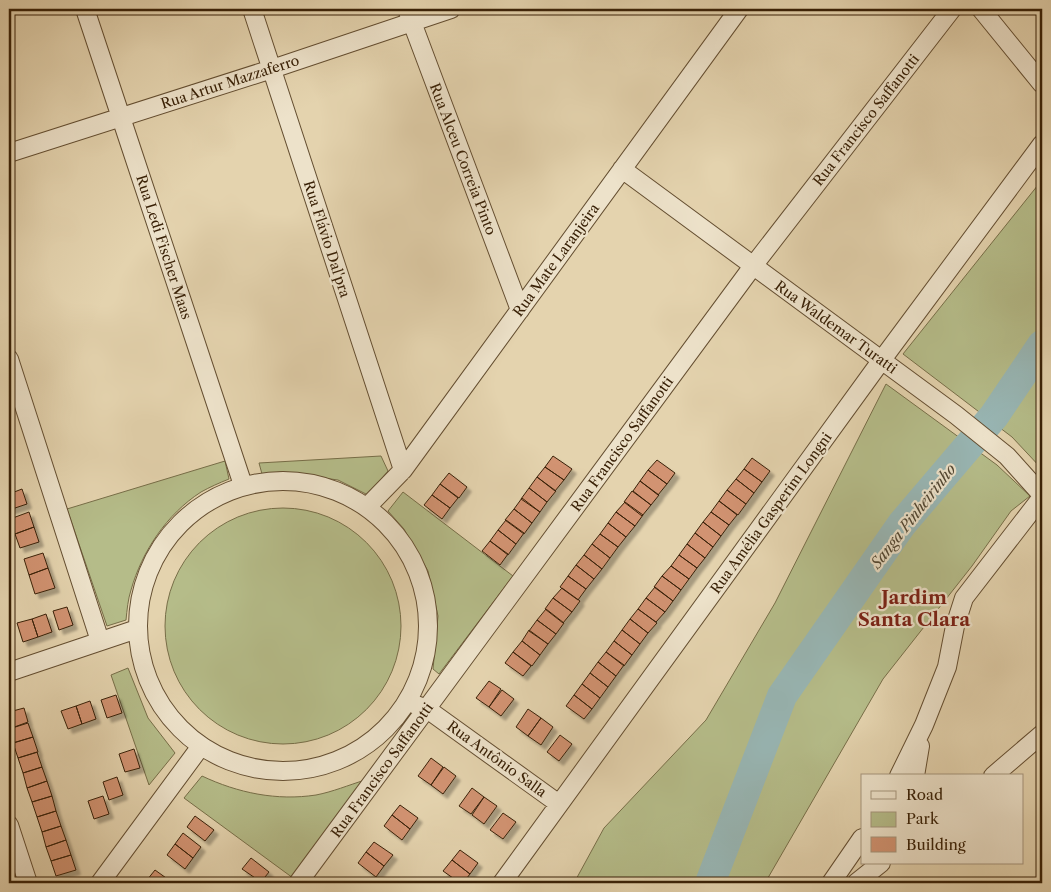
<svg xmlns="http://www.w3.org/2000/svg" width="1051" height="892" font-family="'Libre Caslon Text',serif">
<defs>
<filter id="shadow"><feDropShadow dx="4.5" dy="4.5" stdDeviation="1" flood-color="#0004"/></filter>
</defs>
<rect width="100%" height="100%" fill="#e4d3ae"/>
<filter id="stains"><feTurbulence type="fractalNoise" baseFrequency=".004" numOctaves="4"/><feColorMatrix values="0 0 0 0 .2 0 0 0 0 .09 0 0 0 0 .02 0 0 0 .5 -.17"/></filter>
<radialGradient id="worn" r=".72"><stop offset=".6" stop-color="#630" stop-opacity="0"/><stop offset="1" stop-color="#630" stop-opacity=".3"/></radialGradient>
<path fill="#b5bc89" stroke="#776e48" d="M1042,180V469L1012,437L903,354Z
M886,384L997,465L1030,496L1011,511L972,566L883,679L765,883H574L604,828L706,720L775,603Z
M381,456L388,471L368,495L338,480L281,472L262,474L259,463Z
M225,461L229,479C219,483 210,487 201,492C167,514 142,551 131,590C128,599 127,610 126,620L107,626L67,509Z
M403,492L513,576L439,674L433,669L438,616L428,571L404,529L388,511Z
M165 626a118 118 0 1 1 236 0a118 118 0 1 1-236 0Z
M128,668L148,718L175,753L149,785L111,675Z
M202,776C238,793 277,801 316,795C332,792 349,785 365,780L293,878L184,798Z"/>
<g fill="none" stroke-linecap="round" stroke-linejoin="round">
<path stroke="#98b6b4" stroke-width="30" d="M710,883L782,696L902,524L994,416L1042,345"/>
</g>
<path fill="#d29372" stroke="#392107" filter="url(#shadow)" d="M553,456L572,469L564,480L545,467Z
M752,458L770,471L762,482L744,469Z
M657,460L675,473L667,484L648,470Z
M545,467L564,480L555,491L537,477Z
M744,469L762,482L754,493L736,479Z
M648,470L667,484L658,495L640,481Z
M449,473L467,487L459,498L440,484Z
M537,477L556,491L547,502L529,488Z
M736,479L754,493L746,504L727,490Z
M640,481L659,495L651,505L633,491Z
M440,484L458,498L450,508L432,495Z
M529,488L547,502L540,512L521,499Z
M22,489L27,504L9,510V494Z
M727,490L746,504L738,515L719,501Z
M632,491L651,505L642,516L624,502Z
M432,495L450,508L442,519L424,505Z
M522,498L540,512L532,523L514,509Z
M719,501L737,515L729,525L711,512Z
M625,502L643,515L635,526L616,512Z
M514,509L532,523L524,534L505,520Z
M29,512L34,527L15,534L10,519Z
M616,512L635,526L626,537L608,523Z
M711,512L729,525L721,536L703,522Z
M506,520L524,533L516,544L498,530Z
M703,522L721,536L713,547L695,533Z
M608,523L626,537L618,547L600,534Z
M34,527L39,542L20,548L15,534Z
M498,530L516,544L508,555L490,541Z
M695,533L713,547L705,558L687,544Z
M600,534L618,547L610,558L592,544Z
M490,541L508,554L500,565L482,551Z
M592,544L610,558L602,569L584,555Z
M687,544L705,558L697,568L679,555Z
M43,553L48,568L29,575L24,559Z
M584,555L602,569L594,579L576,565Z
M679,555L697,568L689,579L671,566Z
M576,565L594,579L586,589L568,576Z
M671,566L689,579L681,590L662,576Z
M48,568L55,588L35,594L29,575Z
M568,576L586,589L578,600L560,587Z
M662,576L681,590L673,601L654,587Z
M655,587L673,601L665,612L646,598Z
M562,588L580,601L572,612L553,598Z
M553,598L572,612L563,623L545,609Z
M646,598L665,612L656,622L638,609Z
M67,607L73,625L59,630L53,611Z
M546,609L564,623L556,634L537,620Z
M638,609L657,623L648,633L630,619Z
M46,614L52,632L38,637L32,619Z
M32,619L38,637L23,642L17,623Z
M630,619L648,633L640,644L622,630Z
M537,620L556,634L548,644L529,631Z
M529,630L548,644L540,655L522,641Z
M622,630L640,644L632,655L614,641Z
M522,641L540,655L532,666L513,652Z
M614,641L632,655L624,666L606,652Z
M513,652L531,666L523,676L505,663Z
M606,652L624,665L616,676L598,662Z
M598,662L616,676L608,687L590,673Z
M590,673L608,687L600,698L582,684Z
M489,681L501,689L489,707L476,698Z
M582,684L600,698L592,709L574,695Z
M502,690L514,699L501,716L489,707Z
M116,695L122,713L107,718L101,700Z
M574,695L592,709L584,719L566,706Z
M90,701L96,719L82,724L76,706Z
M76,706L82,724L68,729L61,711Z
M24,708L28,722L9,729V712Z
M528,709L541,718L528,736L516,727Z
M541,718L553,727L541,745L528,736Z
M28,723L33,737L13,743L9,729Z
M560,735L572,744L559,761L547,752Z
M33,737L38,752L18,758L13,743Z
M134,749L140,768L125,772L119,754Z
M37,752L42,767L23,773L18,758Z
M431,758L443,767L431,785L418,776Z
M42,767L47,781L27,788L23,773Z
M444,767L456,776L443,794L431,785Z
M117,777L123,795L109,800L103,782Z
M47,781L52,796L32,802L27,788Z
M472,788L484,797L471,814L459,806Z
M52,796L56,811L37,817L32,802Z
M103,796L109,814L94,819L88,801Z
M484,797L497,806L484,824L472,815Z
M400,805L418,818L410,829L392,815Z
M56,811L61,826L42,832L37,817Z
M503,813L516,822L503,839L490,830Z
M392,815L410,829L402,840L384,826Z
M195,816L214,830L205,841L187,827Z
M61,826L66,840L46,847L42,832Z
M183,833L201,847L193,858L175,844Z
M66,840L71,855L51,861L46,847Z
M374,842L393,855L384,866L366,852Z
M175,844L193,858L185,869L167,855Z
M460,850L478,863L470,874L452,860Z
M366,852L384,866L376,877L358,863Z
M71,855L76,870L56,876L51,861Z
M251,858L269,872L261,882L242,869Z
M452,860L470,874L463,883H460L443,871Z
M155,870L173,883H151L147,880Z"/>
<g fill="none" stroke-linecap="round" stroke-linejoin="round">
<g stroke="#644e31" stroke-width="20">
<path id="minor" d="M85,9L243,485
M252,9L403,470
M407,9L520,310
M981,9L1042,84
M9,153L272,69L451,9
M622,169L956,415L1007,456L1042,495
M9,359L100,641
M138 626a145 145 0 1 1 290 0a145 145 0 1 1-290 0Z
M367,507L403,470L739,9
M9,672L137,629
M416,705L427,709L559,804
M899,776L924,725L947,667L955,626L964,598L1042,497
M915,776L920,746
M993,776L1042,734
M9,825L28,883
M100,883L201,746
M298,883L753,266L952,9
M502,883L881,361L1042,144
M831,883L862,838
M856,883L881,863"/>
</g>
<use href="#minor" stroke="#ede2ca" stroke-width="18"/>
</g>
<g text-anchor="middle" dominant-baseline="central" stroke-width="4.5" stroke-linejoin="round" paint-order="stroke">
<g font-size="14" fill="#392107" stroke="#ede2ca">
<text transform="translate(230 82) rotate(-18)">Rua Artur Mazzaferro</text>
<text transform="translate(866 120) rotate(-52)">Rua Francisco Saffanotti</text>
<text transform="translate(463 159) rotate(69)">Rua Alceu Correia Pinto</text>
<text transform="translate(327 239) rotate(72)">Rua Flávio Dal'pra</text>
<text transform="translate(164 247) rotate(72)">Rua Ledi Fischer Maas</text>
<text transform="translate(556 260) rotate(-54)">Rua Mate Laranjeira</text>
<text transform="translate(836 327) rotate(36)">Rua Waldemar Turatti</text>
<text transform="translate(622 444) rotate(-54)">Rua Francisco Saffanotti</text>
<text transform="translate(771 513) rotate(-54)">Rua Amélia Gasperim Longni</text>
<text transform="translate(497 759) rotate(36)">Rua Antônio Salla</text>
<text transform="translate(382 770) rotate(-54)">Rua Francisco Saffanotti</text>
</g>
<g font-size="15" font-style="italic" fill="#514632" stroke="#ede2ca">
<text transform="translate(913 516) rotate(-52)">Sanga Pinheirinho</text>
</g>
<g font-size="19" font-weight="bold" fill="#7a1f14" stroke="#ede2ca">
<text x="914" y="597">Jardim<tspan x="914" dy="22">Santa Clara</tspan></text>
</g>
</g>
<rect width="1051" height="892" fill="none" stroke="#e4d3ae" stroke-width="30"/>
<rect x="10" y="10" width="1031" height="872" fill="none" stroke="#392107" stroke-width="2.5"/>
<rect x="15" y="15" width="1021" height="862" fill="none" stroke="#392107"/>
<rect x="861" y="774" width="162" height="90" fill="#ede2ca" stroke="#a5957c"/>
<rect x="871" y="791" width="25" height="8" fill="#ede2ca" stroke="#a5957c"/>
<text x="906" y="800" font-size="15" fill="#392107">Road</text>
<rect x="871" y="812" width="25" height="15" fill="#b5bc89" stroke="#a5957c"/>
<text x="906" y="824" font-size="15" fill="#392107">Park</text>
<rect x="871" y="837" width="25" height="15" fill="#d29372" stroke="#a5957c"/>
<text x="906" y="850" font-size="15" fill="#392107">Building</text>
<rect width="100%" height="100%" filter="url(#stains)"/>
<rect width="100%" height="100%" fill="url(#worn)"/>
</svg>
